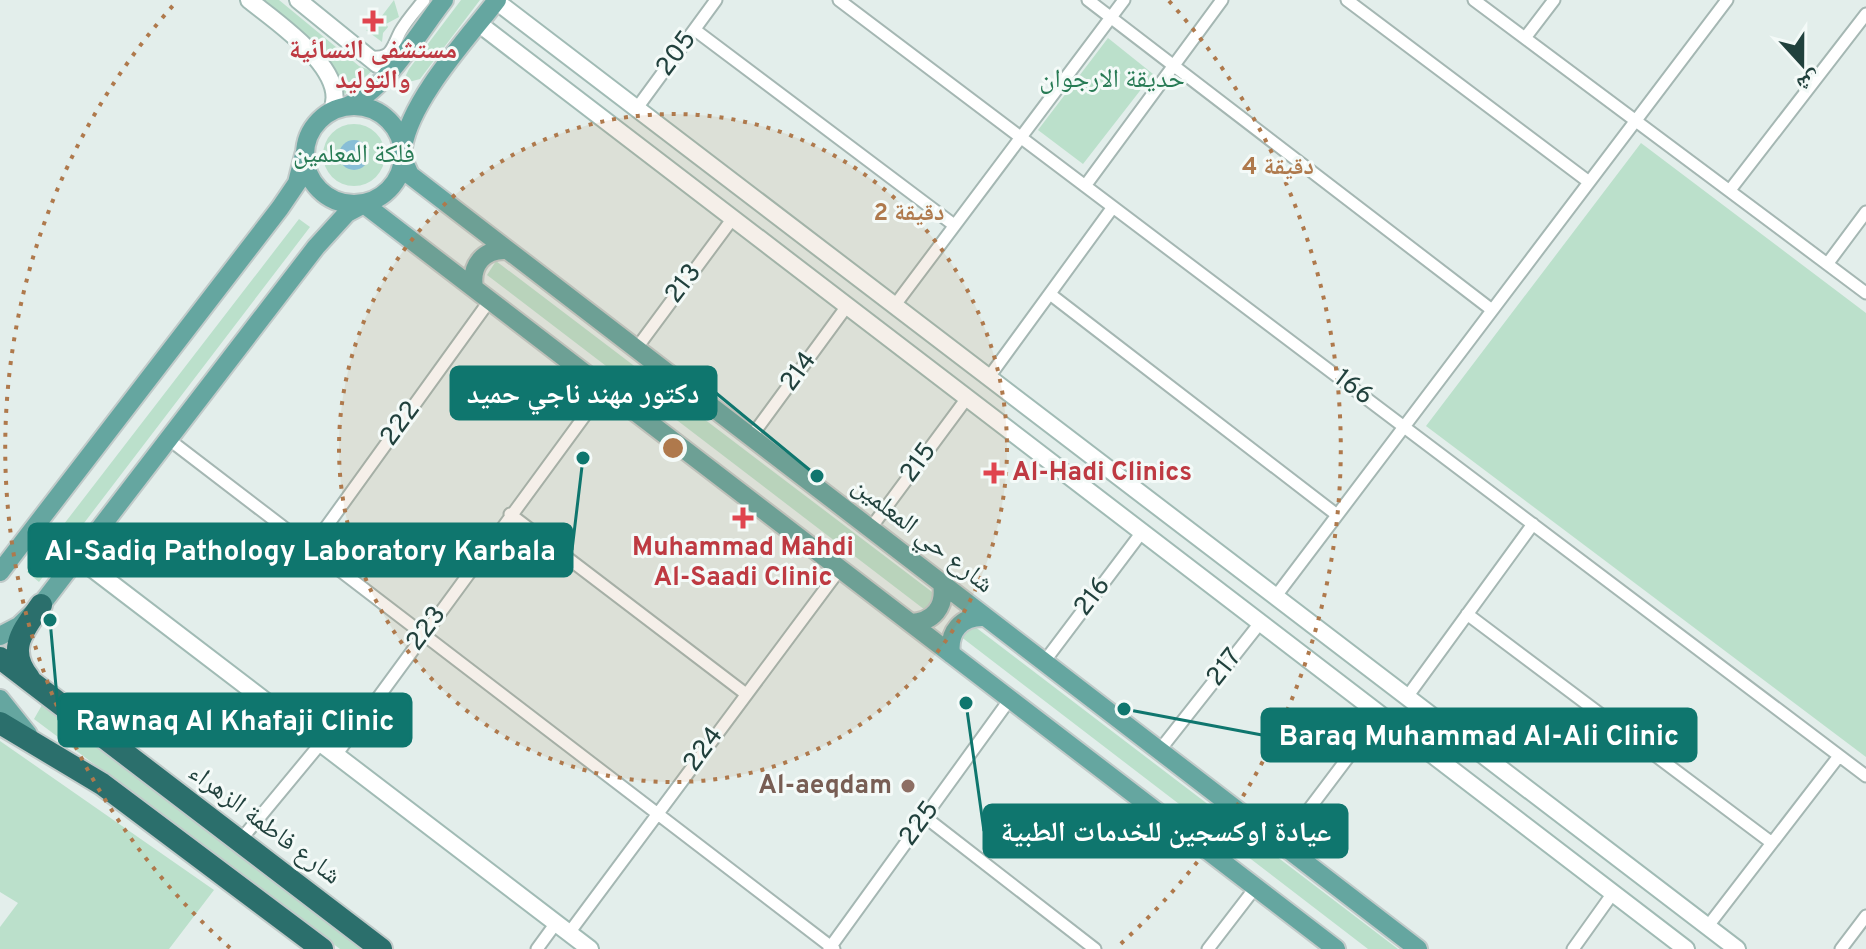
<svg xmlns="http://www.w3.org/2000/svg" width="1866" height="949" font-family="Overpass,'Noto Naskh Arabic',sans-serif">
<rect width="100%" height="100%" fill="#e3eeeb"/>
<path fill="#bbe0cb" d="M256,0H279L359,66L372,71L345,94L331,63Z
M394,0L399,17L386,24L388,27L383,33L382,42L366,30L372,29Z
M461,0H480L420,79L409,82L406,75L409,69Z
M1108,38L1153,74L1083,164L1038,130Z
M323 155a31 31 0 1 1 62 0a31 31 0 1 1-62 0Z
M1641,143L1866,313V757L1426,426Z
M299,219L310,227L39,582L27,572Z
M496,261L940,598L929,613L487,275Z
M970,623L1398,949H1368L960,636Z
M42,705L366,949H340L34,719Z
M0,741L214,890L169,949H0V927L18,903L0,892Z"/>
<path fill="#88bed6" d="M339 155a15 15 0 1 1 30 0a15 15 0 1 1-30 0Z"/>
<g fill="none" stroke-linecap="round" stroke-linejoin="round">
<g stroke="#a5b7b3" stroke-width="15">
<path id="street" d="M839,0L1866,776
M1088,0L1492,310
M1347,0L1589,182
M1474,0L1866,293
M695,30L954,225
M1525,38L1554,0
M368,57C392,59 391,50 400,32C406,21 416,10 424,0
M637,108L716,0
M1085,186L1222,0
M1730,190L1866,14
M1828,263L1866,212
M1050,294L1337,515
M895,305L1124,0
M636,349L733,218
M989,377L1113,207
M751,437L847,306
M167,438L834,949
M510,514L746,694
M870,529L967,398
M311,548L490,300
M1276,596L1727,0
M1467,614L1772,843
M1044,662L1142,532
M1407,697L1533,524
M1159,751L1260,623
M336,755L605,388
M925,817L1095,949
M239,842L321,743
M1282,845L1380,715
M1708,926L1839,756
M569,933L840,569
M537,949L556,923
M829,949L1010,699
M1208,949L1255,888
M1573,949L1613,893
M1841,949L1866,916"/>
</g>
<g stroke="#a1bbb5" stroke-width="20">
<path id="secondary" d="M249,0C275,21 352,72 331,112
M298,0L377,64L385,66L396,62
M496,1L1737,949
M478,23L1686,949
M77,557L590,949"/>
</g>
<g stroke="#c1cac9" stroke-width="22">
<path id="primary" d="M305 155a49 49 0 1 1 98 0a49 49 0 1 1-98 0Z
M347,106C385,91 419,32 444,0
M403,147C411,99 467,39 497,0
M403,159L410,175L1418,949
M474,288C470,265 484,249 506,250
M0,572L280,208L297,183L304,155
M911,623C933,622 946,607 942,584
M0,636L19,626L41,605L316,247L347,213L364,204L1336,949
M951,654C948,632 961,616 984,617
M0,699L28,734"/>
</g>
<g stroke="#c1cac9" stroke-width="26">
<path id="highway" d="M0,658L381,949
M29,678C6,649 23,631 41,605
M0,723L102,784L322,949"/>
</g>
<use href="#street" stroke="#fff" stroke-width="11"/>
<use href="#secondary" stroke="#fff" stroke-width="16"/>
<use href="#primary" stroke="#65a6a0" stroke-width="18"/>
<use href="#highway" stroke="#2b6f6c" stroke-width="22"/>
</g>
<circle cx="673" cy="448" r="334" fill="#af794c" fill-opacity=".12"/>
<g fill="none" stroke="#af794c" stroke-width="4" stroke-dasharray="4 8">
<circle cx="673" cy="448" r="334"/>
<path d="M230 948A668 668 0 0 1 177 1M1169 1A668 668 0 0 1 1116 948"/>
</g>
<g fill="#e0444e" stroke="#f4faf8" stroke-width="3">
<path d="M369 9h8v8h8v8h-8v8h-8v-8h-8v-8h8z"/>
<path d="M990 461h8v8h8v8h-8v8h-8v-8h-8v-8h8z"/>
<path d="M739 506h8v8h8v8h-8v8h-8v-8h-8v-8h8z"/>
</g>
<circle fill="#8d6e63" stroke="#f4faf8" stroke-width="3" cx="908" cy="786" r="8"/>
<g text-anchor="middle" dominant-baseline="central" stroke-width="6" stroke-linejoin="round" paint-order="stroke">
<g font-size="26" font-weight="bold" fill="#be3a42" stroke="#f4faf8">
<text x="373" y="51">مستشفى النسائية<tspan x="373" dy="30">والتوليد</tspan></text>
<text x="1012" y="473" text-anchor="start">Al-Hadi Clinics</text>
<text x="743" y="548">Muhammad Mahdi<tspan x="743" dy="30">Al-Saadi Clinic</tspan></text>
</g>
<g font-size="26" fill="#21413d" stroke="#f4faf8">
<text transform="translate(677 54) rotate(-54)">205</text>
<text transform="translate(684 284) rotate(-53)">213</text>
<text transform="translate(799 372) rotate(-54)">214</text>
<text transform="translate(1353 388) rotate(37)">166</text>
<text transform="translate(401 424) rotate(-54)">222</text>
<text transform="translate(919 463) rotate(-54)">215</text>
<text transform="translate(922 536) rotate(38)">شارع حي المعلمين</text>
<text transform="translate(1093 597) rotate(-53)">216</text>
<text transform="translate(427 629) rotate(-54)">223</text>
<text transform="translate(1225 668) rotate(-52)">217</text>
<text transform="translate(704 750) rotate(-54)">224</text>
<text transform="translate(920 824) rotate(-54)">225</text>
<text transform="translate(264 825) rotate(37)">شارع فاطمة الزهراء</text>
</g>
<g font-size="26" fill="#287b55" stroke="#f4faf8">
<text x="1112" y="80">حديقة الارجوان</text>
<text x="354" y="155">فلكة المعلمين</text>
</g>
<g font-size="26" font-weight="bold" fill="#785e54" stroke="#f4faf8" text-anchor="end">
<text x="892" y="786">Al-aeqdam</text>
</g>
</g>
<circle cx="673" cy="448" r="12" fill="#af794c" stroke="#f4faf8" stroke-width="4"/>
<g font-size="24" text-anchor="middle" font-weight="bold" fill="#af794c" stroke="#f4faf8" stroke-width="6" stroke-linejoin="round" paint-order="stroke">
<text x="1278" y="174">4 دقيقة</text>
<text x="909" y="220">2 دقيقة</text>
</g>
<path fill="none" stroke="#0f766e" stroke-width="3" d="M817 476L716 393M583 458L572 550M50 620L59 720M1124 709L1262 735M966 703L984 831"/>
<g fill="#0f766e" stroke="#f4faf8" stroke-width="3">
<circle cx="817" cy="476" r="8"/>
<circle cx="583" cy="458" r="8"/>
<circle cx="50" cy="620" r="8"/>
<circle cx="1124" cy="709" r="8"/>
<circle cx="966" cy="703" r="8"/>
</g>
<g fill="#0f766e" stroke="#0f766e" stroke-width="3">
<rect x="451" y="367" width="265" height="52" rx="8"/>
<rect x="29" y="524" width="543" height="52" rx="8"/>
<rect x="59" y="694" width="352" height="52" rx="8"/>
<rect x="1262" y="709" width="434" height="52" rx="8"/>
<rect x="984" y="805" width="363" height="52" rx="8"/>
</g>
<g font-size="28" text-anchor="middle" font-weight="bold" fill="#fff">
<text x="583" y="403">دكتور مهند ناجي حميد</text>
<text x="300" y="560">Al-Sadiq Pathology Laboratory Karbala</text>
<text x="235" y="730">Rawnaq Al Khafaji Clinic</text>
<text x="1479" y="745">Baraq Muhammad Al-Ali Clinic</text>
<text x="1166" y="841">عيادة اوكسجين للخدمات الطبية</text>
</g>
<g transform="translate(1802 64) rotate(159)" stroke="#f4faf8" stroke-width="6" paint-order="stroke">
<path d="M0-6L14 30L0 20L-14 30Z" fill="#21413d"/>
<text y="-12" font-size="22" font-weight="bold" text-anchor="middle" fill="#21413d">ش</text>
</g>
</svg>
